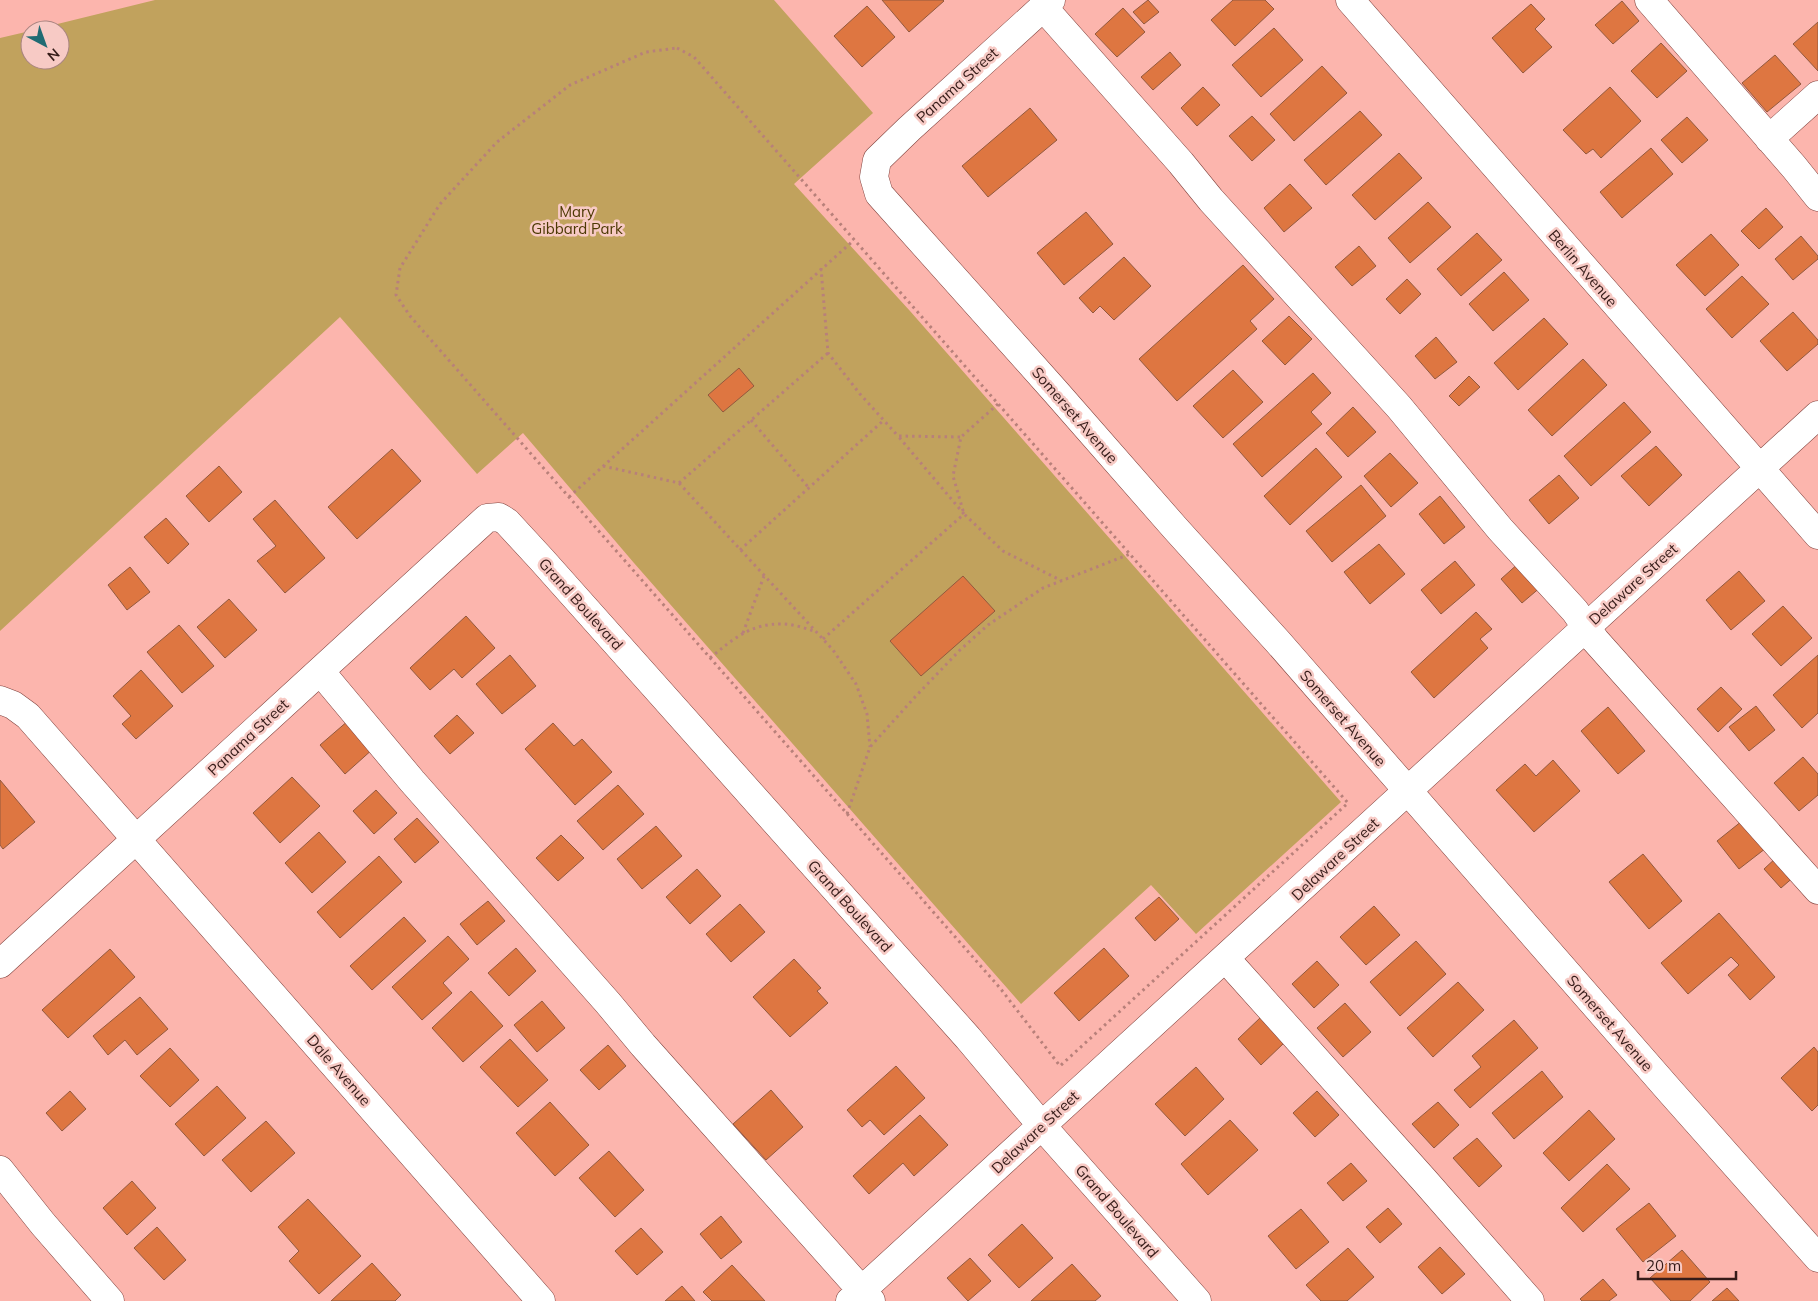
<svg xmlns="http://www.w3.org/2000/svg" width="1818" height="1301" font-family="Mulish,sans-serif">
<rect width="100%" height="100%" fill="#fcb5ad"/>
<path fill="#c1a25d" d="M155,0H774L873,113L794,184L910,311L1341,802L1196,934L1151,885L1021,1004L634,563L523,433L477,474L340,317L0,631V38L30,31V60H60V30H33Z"/>
<path fill="#de7641" stroke="#92593e" d="M882,0H943L944,1L909,32Z
M1148,0L1159,12L1144,24L1133,12Z
M1233,0H1265L1274,9L1235,46L1211,20Z
M1622,1L1639,21L1613,44L1595,25Z
M1531,4L1545,19L1535,29L1552,47L1523,73L1492,38Z
M867,6L895,37L862,67L834,36Z
M1123,8L1145,32L1117,57L1095,34Z
M1818,22V71L1793,44Z
M1274,28L1303,60L1261,97L1232,65Z
M1661,43L1687,71L1657,98L1631,71Z
M1170,52L1181,65L1153,90L1141,77Z
M1775,55L1801,84L1767,112L1742,83Z
M1322,66L1347,93L1294,141L1270,114Z
M1203,87L1220,105L1197,126L1181,108Z
M1610,87L1641,121L1601,158L1593,149L1586,154L1563,130Z
M1030,108L1057,140L988,197L962,166Z
M1360,111L1382,135L1326,185L1304,160Z
M1252,116L1275,140L1252,161L1229,136Z
M1687,117L1708,140L1682,163L1661,140Z
M1651,148L1673,174L1622,218L1600,192Z
M1399,153L1422,178L1375,220L1352,195Z
M1290,184L1312,208L1284,232L1264,208Z
M1428,202L1451,227L1410,263L1388,238Z
M1766,208L1783,227L1759,249L1741,231Z
M1086,212L1113,244L1064,285L1037,253Z
M1477,233L1502,260L1461,296L1437,269Z
M1711,234L1739,265L1705,296L1676,265Z
M1801,236L1818,256V259L1793,280L1775,259Z
M1359,246L1376,266L1352,286L1335,267Z
M1124,257L1151,286L1114,320L1100,306L1093,313L1079,298Z
M1243,265L1274,299L1250,321L1257,329L1177,401L1139,359Z
M1504,272L1529,300L1493,331L1469,304Z
M1742,276L1769,304L1732,338L1706,309Z
M1407,279L1421,294L1400,314L1386,299Z
M1793,312L1818,340V344L1787,371L1760,341Z
M1289,316L1312,339L1285,365L1262,341Z
M1544,318L1568,344L1518,390L1494,363Z
M1436,337L1457,362L1435,379L1415,356Z
M1583,359L1607,385L1552,436L1528,410Z
M739,368L754,386L723,412L708,395Z
M1233,370L1263,402L1223,438L1193,406Z
M1313,373L1331,393L1311,412L1322,424L1262,477L1233,444Z
M1469,376L1480,387L1459,406L1449,396Z
M1624,402L1651,432L1591,486L1564,456Z
M1353,407L1376,432L1348,457L1326,433Z
M1656,446L1682,475L1649,506L1621,476Z
M1316,448L1342,477L1290,525L1264,496Z
M392,449L421,481L357,539L328,507Z
M1390,453L1418,483L1391,507L1364,476Z
M219,466L242,492L209,522L186,496Z
M1559,475L1579,498L1549,524L1529,500Z
M1361,485L1386,516L1332,562L1306,531Z
M1440,496L1465,527L1444,544L1419,514Z
M275,500L325,558L285,593L257,561L276,546L253,519Z
M166,518L189,544L168,564L144,537Z
M1379,544L1405,574L1370,604L1344,572Z
M1455,561L1475,585L1441,614L1421,590Z
M1520,562L1542,586L1522,603L1501,579Z
M130,567L150,592L127,610L108,585Z
M1739,571L1765,601L1731,630L1706,600Z
M963,576L995,611L921,676L890,641Z
M229,599L257,630L225,658L197,627Z
M1783,606L1812,638L1781,666L1752,634Z
M1476,612L1492,629L1480,639L1488,648L1434,698L1411,672Z
M466,616L495,648L462,678L454,669L430,690L410,668Z
M179,625L214,666L182,693L147,652Z
M510,655L536,686L502,714L476,684Z
M1818,655V713L1802,728L1773,695Z
M141,670L173,706L136,739L122,724L131,716L113,696Z
M1721,687L1742,709L1718,732L1697,709Z
M1756,706L1775,730L1749,751L1729,727Z
M1608,707L1645,751L1618,774L1581,731Z
M457,715L474,733L450,754L434,736Z
M349,720L374,748L345,774L320,745Z
M553,723L574,746L582,739L612,772L575,805L525,749Z
M1803,757L1818,774V795L1799,811L1774,783Z
M1553,760L1580,791L1534,832L1496,790L1525,764L1536,776Z
M292,777L320,806L280,843L253,813Z
M0,780L35,822L3,849L0,845Z
M618,785L644,814L603,850L577,821Z
M376,790L397,813L374,834L353,811Z
M1747,817L1770,845L1739,869L1717,841Z
M417,818L439,842L415,863L394,839Z
M656,826L682,856L642,889L617,859Z
M319,832L346,862L312,893L285,863Z
M561,835L584,858L558,881L536,858Z
M1643,854L1682,901L1649,929L1609,882Z
M379,856L402,882L340,938L317,912Z
M1778,856L1796,875L1781,888L1764,869Z
M697,869L721,896L690,924L666,897Z
M1159,897L1179,919L1155,941L1135,918Z
M488,901L505,921L477,945L460,924Z
M740,904L765,932L731,962L706,934Z
M1374,906L1400,935L1366,965L1340,937Z
M1719,913L1775,977L1750,1000L1728,975L1739,965L1731,957L1688,994L1661,963Z
M404,917L426,941L372,990L350,966Z
M448,936L469,959L443,983L452,993L422,1020L392,987Z
M1416,941L1446,974L1400,1016L1370,982Z
M516,948L536,971L509,996L488,973Z
M1104,948L1129,976L1079,1021L1054,993Z
M110,949L135,977L68,1038L42,1010Z
M794,959L821,988L817,991L828,1003L790,1037L753,997Z
M1317,961L1339,985L1314,1008L1292,984Z
M1458,982L1484,1010L1433,1057L1407,1028Z
M471,991L503,1026L463,1062L432,1028Z
M140,997L168,1029L137,1055L125,1040L108,1055L93,1036Z
M542,1001L565,1028L537,1052L514,1025Z
M1345,1003L1371,1032L1343,1057L1317,1028Z
M1261,1017L1284,1043L1261,1065L1238,1039Z
M1514,1020L1538,1048L1470,1108L1454,1090L1481,1067L1472,1056Z
M510,1039L548,1080L518,1107L480,1067Z
M608,1045L626,1066L599,1090L580,1070Z
M1814,1047L1818,1052V1105L1812,1111L1781,1078Z
M170,1048L199,1080L170,1107L140,1076Z
M896,1066L925,1098L884,1135L870,1120L862,1127L847,1110Z
M1196,1067L1224,1099L1185,1136L1155,1104Z
M1542,1071L1563,1097L1514,1139L1492,1113Z
M217,1086L246,1118L204,1156L175,1124Z
M771,1090L803,1127L766,1160L733,1124Z
M70,1091L86,1109L62,1131L46,1113Z
M1317,1091L1339,1115L1315,1137L1293,1113Z
M550,1102L589,1145L555,1176L516,1133Z
M1438,1102L1459,1125L1434,1148L1412,1124Z
M1589,1110L1615,1139L1569,1181L1543,1153Z
M920,1115L948,1145L914,1176L903,1163L869,1194L853,1176Z
M1230,1120L1258,1150L1208,1195L1181,1164Z
M266,1121L295,1153L251,1192L222,1160Z
M1477,1138L1502,1166L1479,1187L1453,1158Z
M609,1151L644,1190L615,1217L579,1178Z
M1351,1163L1367,1181L1343,1201L1327,1183Z
M1607,1164L1630,1189L1583,1232L1561,1208Z
M132,1181L156,1208L127,1235L103,1208Z
M308,1199L361,1256L319,1294L289,1261L299,1251L278,1227Z
M1649,1203L1676,1236L1643,1262L1616,1229Z
M1388,1208L1402,1224L1380,1243L1366,1227Z
M1301,1209L1329,1242L1296,1269L1268,1236Z
M721,1216L742,1242L721,1259L700,1234Z
M1022,1224L1053,1258L1019,1288L988,1255Z
M157,1227L186,1260L164,1280L134,1248Z
M641,1228L663,1252L637,1275L615,1251Z
M1440,1247L1465,1274L1442,1294L1418,1267Z
M1348,1248L1374,1277L1347,1301H1321L1306,1285Z
M1682,1250L1710,1282L1690,1301H1671L1650,1278Z
M970,1258L991,1281L968,1301L947,1278Z
M372,1263L401,1295L395,1301H331Z
M1072,1264L1101,1296L1095,1301H1031Z
M732,1265L765,1301H712L703,1292Z
M1603,1279L1617,1295L1609,1301H1582L1580,1299Z
M682,1286L695,1301H665Z
M1727,1288L1739,1301H1712Z"/>
<g fill="none" stroke-linecap="round" stroke-linejoin="round">
<g stroke="#80433e" stroke-width="29">
<path id="minor" d="M1051,0L909,129L877,160L874,177L879,194L1055,391L1175,528L1278,642L1669,1090L1818,1258
M1350,0L1818,535
M1649,0L1794,167L1818,197
M1043,7L1181,163L1211,200L1399,407L1500,529L1575,611L1595,640L1818,890
M1769,139L1818,95
M320,671L412,781L608,1003L643,1045L871,1301
M0,700L13,705L28,716L541,1301
M1226,959L1424,1180L1530,1301
M0,964L487,518L499,517L507,522L542,560L968,1038L1042,1126L1197,1301
M0,1170L43,1224L110,1301
M850,1301L1818,415"/>
</g>
<path stroke="#b8807a" stroke-width="3" stroke-dasharray="2.5 4" stroke-linecap="butt" d="M677,48L694,57L1348,803L1060,1066L1000,988L410,316L396,295L400,268L440,204L497,142L570,85L646,52Z
M821,268L828,353L860,394L898,436L961,437
M998,404L961,437L953,476L964,514L1003,551L1062,581
M751,420L809,488
M603,466L679,483L833,650L856,684L867,714L870,747
M679,483L828,353
M569,497L854,240
M740,550L884,420
M743,633L764,576
M823,639L964,514L898,436
M710,658C733,639 751,623 783,624C793,624 804,628 814,631
M847,814L870,747L915,697L960,650L988,625L1043,588L1130,554"/>
<use href="#minor" stroke="#fff" stroke-width="28"/>
</g>
<g text-anchor="middle" dominant-baseline="central" stroke-width="5" stroke-linejoin="round" paint-order="stroke">
<g font-size="15" fill="#351b18" stroke="#f7cac5">
<text transform="translate(957 85) rotate(-42)">Panama Street</text>
<text transform="translate(1583 268) rotate(49)">Berlin Avenue</text>
<text transform="translate(1075 415) rotate(49)">Somerset Avenue</text>
<text transform="translate(1633 584) rotate(-42)">Delaware Street</text>
<text transform="translate(581 604) rotate(48)">Grand Boulevard</text>
<text transform="translate(1343 718) rotate(49)">Somerset Avenue</text>
<text transform="translate(248 737) rotate(-43)">Panama Street</text>
<text transform="translate(1335 859) rotate(-43)">Delaware Street</text>
<text transform="translate(850 906) rotate(48)">Grand Boulevard</text>
<text transform="translate(1610 1023) rotate(49)">Somerset Avenue</text>
<text transform="translate(339 1070) rotate(49)">Dale Avenue</text>
<text transform="translate(1035 1132) rotate(-43)">Delaware Street</text>
<text transform="translate(1117 1211) rotate(49)">Grand Boulevard</text>
</g>
<g font-size="15" fill="#4d3904" stroke="#f7cac5">
<text x="577" y="211">Mary<tspan x="577" dy="17">Gibbard Park</tspan></text>
</g>
</g>
<g transform="translate(45 45) rotate(139)"><circle r="24" fill="#f7cac5" stroke="#a98480"/>
<path d="M0-4L9 19L0 12L-9 19Z" fill="#206b73"/>
<text y="-8" font-size="14" font-weight="bold" text-anchor="middle" fill="#351b18">N</text>
</g>
<path d="M1638 1271v8h98v-8" fill="none" stroke="#351b18" stroke-width="2.5"/>
<text x="1646" y="1271" font-size="15" fill="#351b18" stroke="#f7cac5" stroke-width="4" paint-order="stroke">20 m</text>
</svg>
